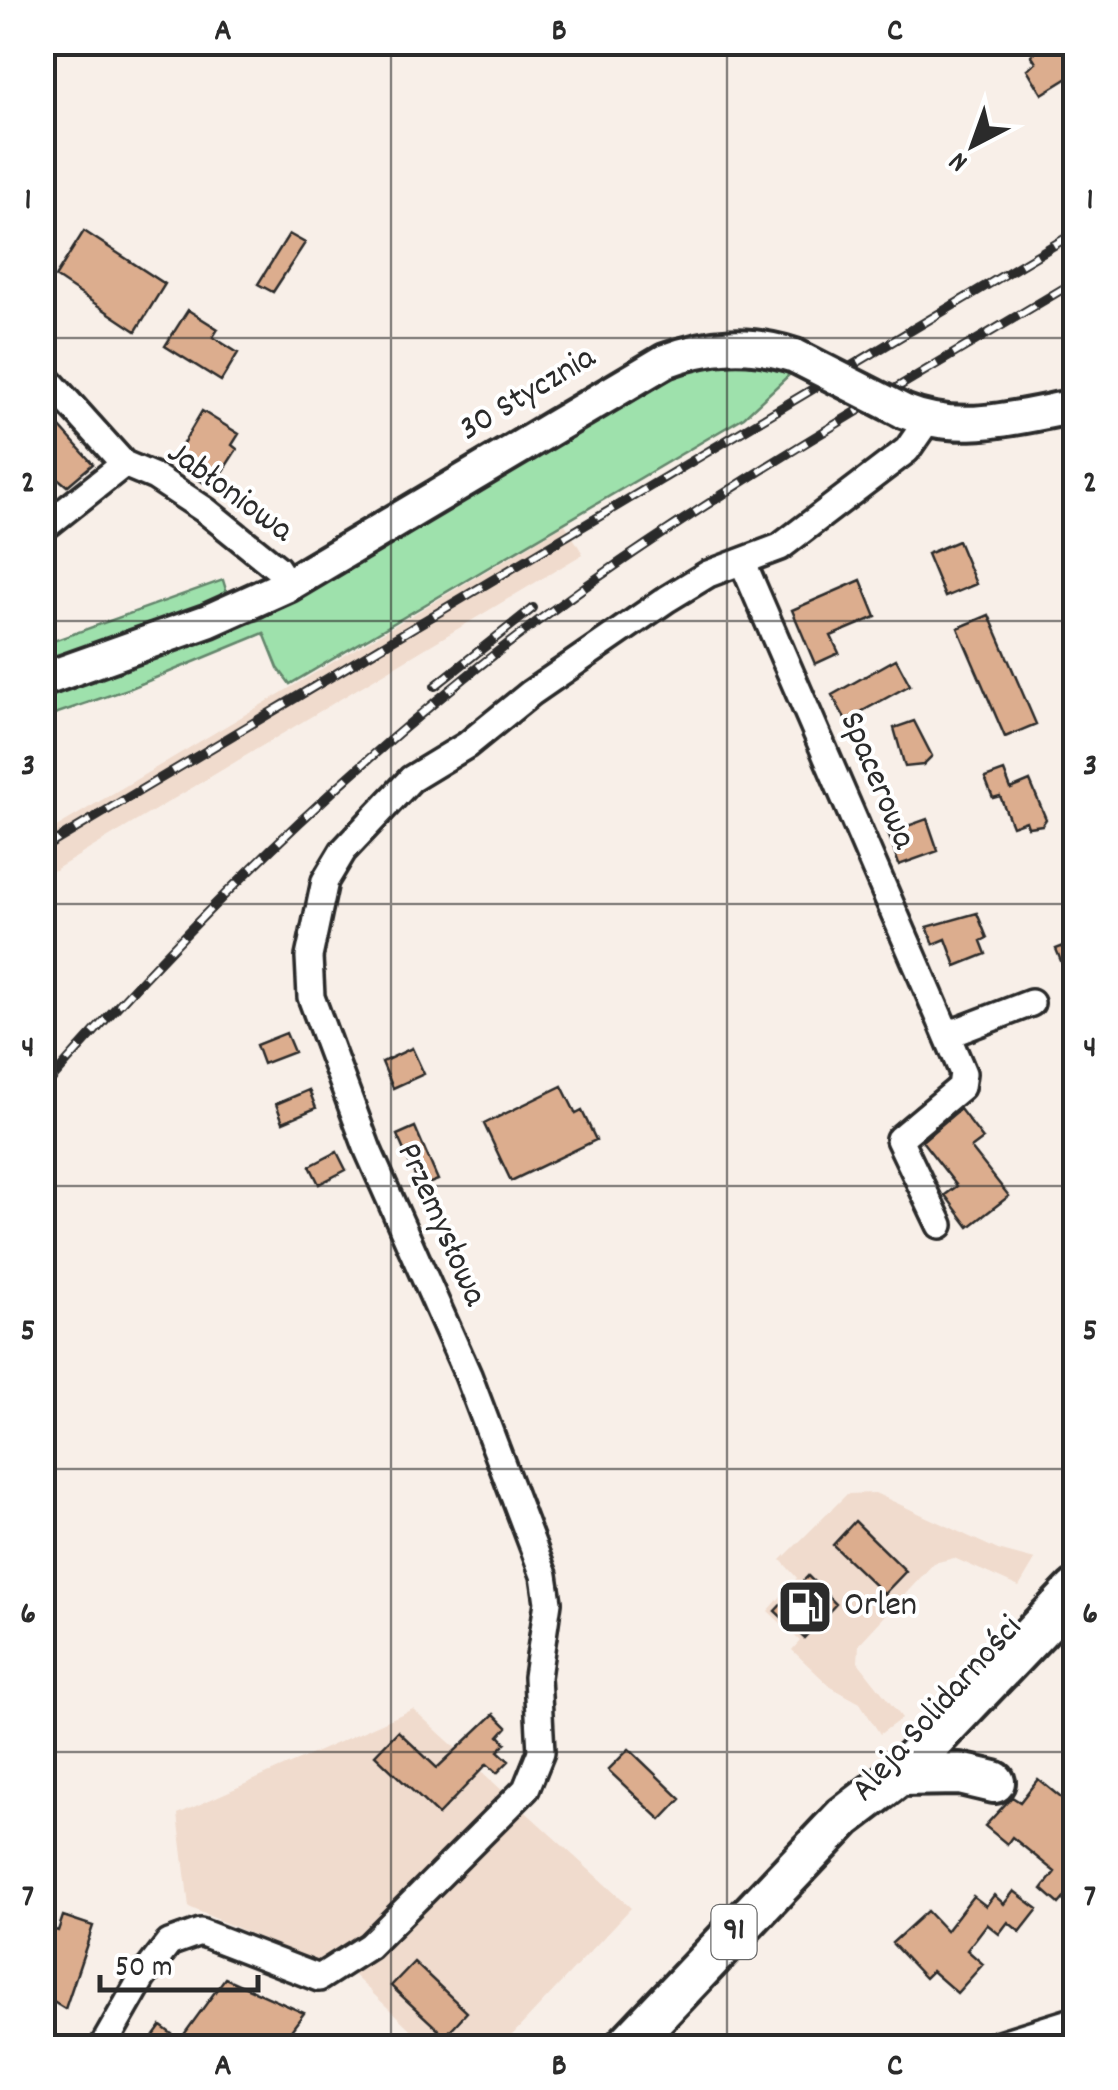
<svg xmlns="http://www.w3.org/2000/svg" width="1118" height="2090" font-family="Dekko,sans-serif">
<rect width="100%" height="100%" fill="#f8efe8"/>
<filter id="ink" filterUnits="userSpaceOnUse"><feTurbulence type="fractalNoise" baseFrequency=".01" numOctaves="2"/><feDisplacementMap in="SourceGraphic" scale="20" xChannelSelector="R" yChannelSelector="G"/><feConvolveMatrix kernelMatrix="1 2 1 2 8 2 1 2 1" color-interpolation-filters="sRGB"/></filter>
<g filter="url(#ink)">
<path fill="#f0dbcd" d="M565,524L583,554L43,877V835Z
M875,1493L998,1550L1035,1560L1019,1587L954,1558L934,1563L859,1644L858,1662L902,1718L880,1734L860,1703L831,1687L792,1650L800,1641L768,1611L797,1578L781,1560L847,1494Z
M413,1709L631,1908L501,2047H429L344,1966L305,1958L189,1907L178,1814Z"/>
<path fill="#9ee1ac" stroke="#64866c" stroke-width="2.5" d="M742,361L790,374L744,417L290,684L278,668L264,633L131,688L43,718L42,698L258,620L662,384L692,369Z
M223,580L229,600L43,666L42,645Z"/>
<path fill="#dcad8e" stroke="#2b2b2b" stroke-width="2.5" d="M1052,42L1058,49L1076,42V73L1042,94L1027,69L1036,63L1031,55Z
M84,231L165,284L136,331L55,277Z
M289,234L305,243L273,292L258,284Z
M188,310L218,329L213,337L238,353L221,381L165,346Z
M42,407L93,464L67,486L42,465Z
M202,411L239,434L232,445L237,449L219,477L214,473L207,485L172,462Z
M958,541L976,584L945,597L927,554Z
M861,580L876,617L831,636L839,653L815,664L792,610Z
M989,615L1036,724L1005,737L958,628Z
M896,659L910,685L846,720L832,695Z
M914,721L932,756L923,765L905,767L894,728Z
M1004,771L1011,789L1030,781L1046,819L1042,825L1028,827L1026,821L1012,826L1000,796L993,798L985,778Z
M927,819L938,851L899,865L888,833Z
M977,913L987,938L981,941L986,954L956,966L946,939L934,944L927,927Z
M1076,941V995H1075L1056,949Z
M286,1033L294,1052L263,1064L256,1045Z
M412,1048L424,1074L393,1088L382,1062Z
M562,1086L576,1114L582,1111L596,1140L511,1181L484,1124Z
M309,1090L316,1108L283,1122L276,1104Z
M960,1109L983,1139L971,1148L1009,1196L969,1227L945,1195L957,1186L922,1141Z
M415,1127L438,1180L420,1187L397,1135Z
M337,1152L346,1170L319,1184L310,1166Z
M855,1521L906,1571L884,1594L833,1545Z
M808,1576L836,1604L804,1638L775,1611Z
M494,1714L507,1727L499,1736L506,1743L498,1751L509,1761L497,1773L487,1764L438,1815L375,1755L398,1731L437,1768Z
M629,1749L681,1799L661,1820L608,1770Z
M1038,1779L1076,1810V1884L1059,1904L1042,1889L1055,1872L1012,1837L1007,1844L985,1826L1012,1797L1020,1802Z
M1014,1891L1038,1909L1020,1932L1008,1922L999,1934L987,1924L967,1950L983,1964L957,1993L932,1971L925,1978L892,1943L927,1911L946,1931L973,1896L986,1906L994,1895L1004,1904Z
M63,1916L93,1926L65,2009L42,1995V1926L58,1931Z
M414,1962L467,2012L445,2036L391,1986Z
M225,1978L304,2013L278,2048H145L161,2026L180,2040Z"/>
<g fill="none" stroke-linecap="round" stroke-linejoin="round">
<g stroke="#2b2b2b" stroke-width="32">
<path id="minor" d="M42,373L124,464L155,477L205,510L277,568L288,585
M42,529L124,464
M743,563L944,1028L955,1032L1031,1003
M940,1225L899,1139L961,1087L963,1073L944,1028
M102,2048L142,1978L169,1943L200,1932L319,1978L369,1946L526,1789L541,1752L537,1677L548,1602L544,1575L468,1375L368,1150L311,997L309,957L325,881L343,851L411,779L467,745L531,693L667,599L708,574L780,547L907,450L927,421
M986,2048L1076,2020"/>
</g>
<g stroke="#2b2b2b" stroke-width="40">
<path id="tertiary" d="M903,411C961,435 1016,417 1076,406
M42,680L208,621L288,585L665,361C710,344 749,341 795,356"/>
</g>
<g stroke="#2b2b2b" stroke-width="48">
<path id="primary" d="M899,1775L960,1774L994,1782
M625,2048L844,1817L899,1775L1076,1590"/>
</g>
<use href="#minor" stroke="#fff" stroke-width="25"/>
<use href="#tertiary" stroke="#fff" stroke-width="32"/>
<use href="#primary" stroke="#fff" stroke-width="40"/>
<g stroke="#2b2b2b" stroke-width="10">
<path id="rail" d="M435,686L533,608
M42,849L1076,232
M42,1090C205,905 384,729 586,586C743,475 911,380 1076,281"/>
</g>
<use href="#rail" stroke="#fff" stroke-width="6" stroke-dasharray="19" stroke-linecap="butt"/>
<g stroke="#2b2b2b" stroke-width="40" stroke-linecap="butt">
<path id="tertiary-bridge" d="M795,356L903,411"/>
</g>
<use href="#tertiary-bridge" stroke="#fff" stroke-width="32"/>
</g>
</g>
<path fill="none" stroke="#2b2b2b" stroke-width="2.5" stroke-opacity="0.55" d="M391,42V2048M727,42V2048M42,338H1076M42,621H1076M42,904H1076M42,1186H1076M42,1469H1076M42,1752H1076"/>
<defs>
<g id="fuel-square" transform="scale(2.875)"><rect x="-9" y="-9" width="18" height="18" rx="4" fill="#2b2b2b" stroke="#fff"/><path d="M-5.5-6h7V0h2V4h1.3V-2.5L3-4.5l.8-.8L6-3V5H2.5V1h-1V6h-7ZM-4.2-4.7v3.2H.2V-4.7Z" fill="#fff"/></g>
</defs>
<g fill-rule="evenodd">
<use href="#fuel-square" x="805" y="1607"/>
</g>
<g text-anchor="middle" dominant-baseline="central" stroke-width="8" stroke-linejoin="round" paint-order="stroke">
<rect fill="#fff" stroke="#6b6b6b" stroke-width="2.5" x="711.5" y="1905" width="45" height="54" rx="8"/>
<g font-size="32" font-weight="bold" fill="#2b2b2b">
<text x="734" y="1932">91</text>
</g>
<g font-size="35" fill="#2b2b2b" stroke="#fff">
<text transform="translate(528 395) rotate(-31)">30 Stycznia</text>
<text transform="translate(229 493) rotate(36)">Jabłoniowa</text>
<text transform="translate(876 781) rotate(67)">Spacerowa</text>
<text transform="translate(440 1225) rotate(66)">Przemysłowa</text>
<text transform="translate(938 1710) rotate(-48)">Aleja Solidarności</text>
</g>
<g font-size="35" fill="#2b2b2b" stroke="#fff" text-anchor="start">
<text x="844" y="1607">Orlen</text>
</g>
</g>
<rect width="1118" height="2090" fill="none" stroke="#fff" stroke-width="110"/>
<g transform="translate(973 145) rotate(221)" stroke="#ffffff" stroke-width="8" paint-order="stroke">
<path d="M0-8L18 38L0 25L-18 38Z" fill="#2b2b2b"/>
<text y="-15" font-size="28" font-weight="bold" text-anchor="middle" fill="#2b2b2b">N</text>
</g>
<path d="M100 1975v15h158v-15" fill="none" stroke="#2b2b2b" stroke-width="5"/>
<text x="115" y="1975" font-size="30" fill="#2b2b2b" stroke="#ffffff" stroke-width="8" paint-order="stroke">50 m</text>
<rect x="55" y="55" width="1008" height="1980" fill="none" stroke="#2b2b2b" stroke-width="4"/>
<g font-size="32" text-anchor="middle" font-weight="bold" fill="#2b2b2b">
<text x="223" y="39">A</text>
<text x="559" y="39">B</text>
<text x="895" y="39">C</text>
<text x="28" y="208">1</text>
<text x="1090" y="208">1</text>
<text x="28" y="491">2</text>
<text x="1090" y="491">2</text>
<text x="28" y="774">3</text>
<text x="1090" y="774">3</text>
<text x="28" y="1056">4</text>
<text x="1090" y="1056">4</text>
<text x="28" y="1339">5</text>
<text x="1090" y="1339">5</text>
<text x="28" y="1622">6</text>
<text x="1090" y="1622">6</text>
<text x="28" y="1905">7</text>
<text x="1090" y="1905">7</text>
<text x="223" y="2074">A</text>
<text x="559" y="2074">B</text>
<text x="895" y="2074">C</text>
</g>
</svg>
